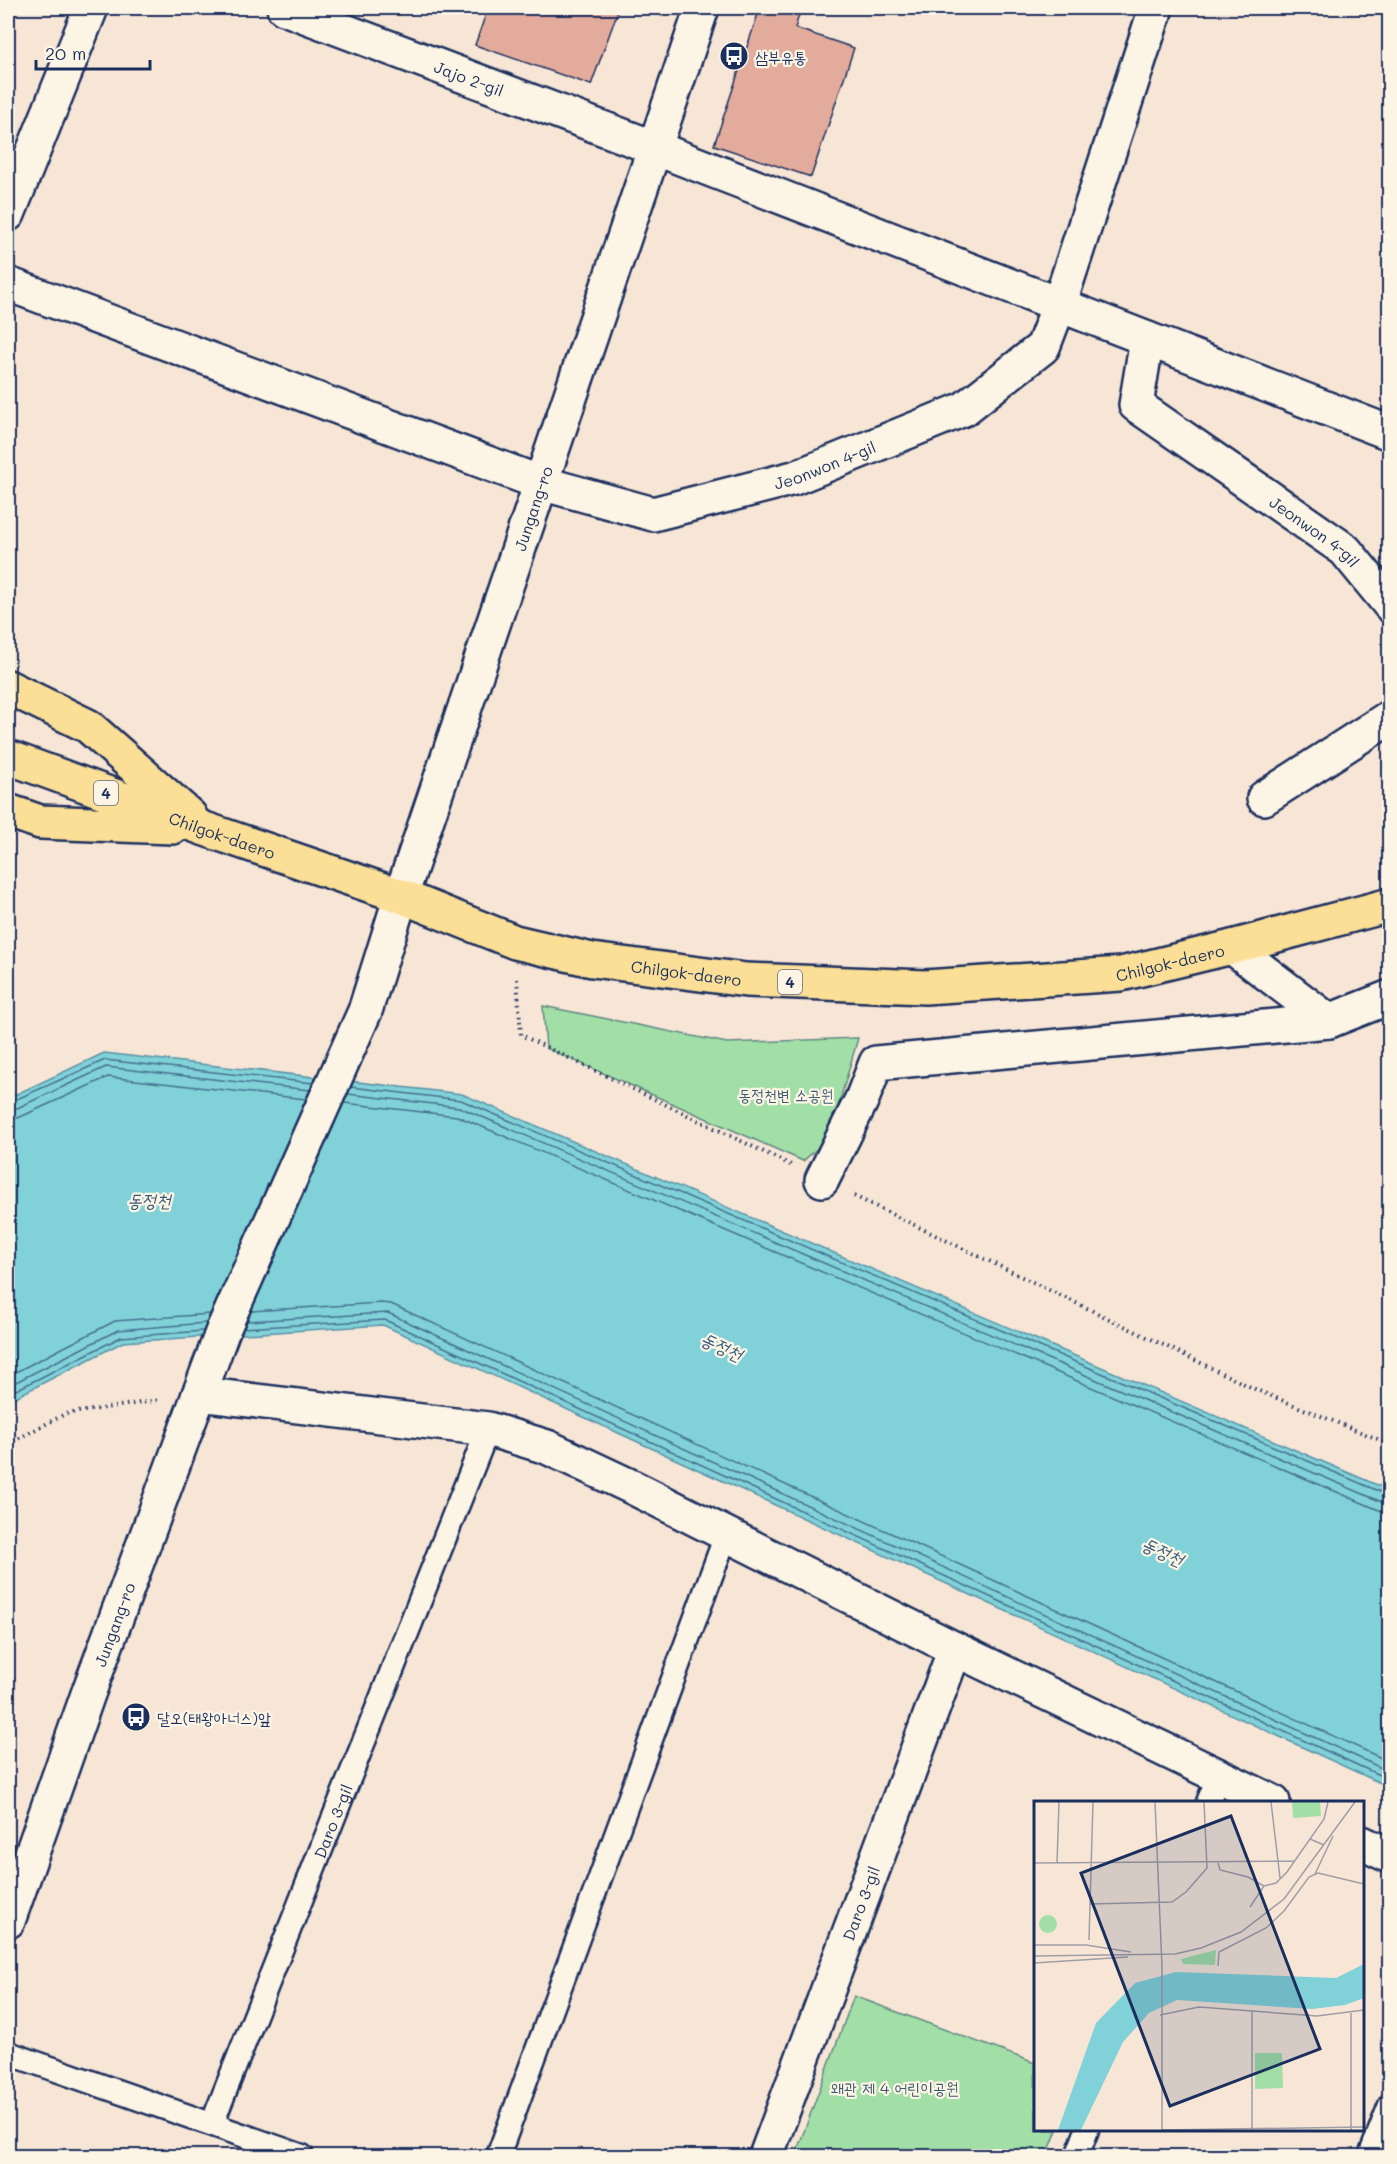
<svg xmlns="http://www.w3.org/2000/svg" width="1397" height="2164" font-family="Mali,'Poor Story',sans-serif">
<rect width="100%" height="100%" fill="#f7e6d6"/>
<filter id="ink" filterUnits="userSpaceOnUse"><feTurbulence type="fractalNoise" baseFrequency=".0167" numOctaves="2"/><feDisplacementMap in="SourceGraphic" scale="12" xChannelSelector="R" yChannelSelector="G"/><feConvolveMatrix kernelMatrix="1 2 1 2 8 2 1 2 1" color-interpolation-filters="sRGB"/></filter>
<g filter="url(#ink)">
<path fill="#a2dfa7" stroke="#5e8782" stroke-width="1.5" d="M543,1006L727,1043L858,1038L829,1138L803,1161L546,1048Z
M854,1996L1035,2063L1036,2130H1057L1047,2156H795Z"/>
<path fill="#81d2d8" stroke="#5891a7" stroke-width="1.5" d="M104,1053L462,1094L1389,1490V1787L383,1325L123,1342L8,1401V1098Z"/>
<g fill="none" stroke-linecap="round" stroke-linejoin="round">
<path stroke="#44708f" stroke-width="1.5" d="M351,1087L461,1100L1390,1496
M348,1094L459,1107L1382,1502L1390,1503
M8,1103L105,1060L313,1083
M344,1103L457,1116L1379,1510L1390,1512
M8,1110L15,1109L106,1067L310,1090
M8,1119L18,1118L108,1077L306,1099
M251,1311L381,1303L391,1304L1390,1762
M247,1321L388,1313L1390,1772
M243,1328L385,1320L1390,1780
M8,1376L115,1321L210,1314
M8,1386L118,1330L206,1323
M8,1394L121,1337L203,1331"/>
</g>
<path fill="#e3ab9b" stroke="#1b2f5e" stroke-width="1.5" d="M488,8H619L591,85L475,45Z
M760,8H779L799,15L795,28L854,48L811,177L714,145Z"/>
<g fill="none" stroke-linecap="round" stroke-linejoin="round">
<g stroke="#1b2f5e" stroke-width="27">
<g id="service">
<path d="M1208,1802L1218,1777"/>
<path d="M8,2053L302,2156"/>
<path id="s1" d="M212,2124L488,1429"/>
<path d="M498,2156L726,1535"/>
<path d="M1077,2156L1087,2130"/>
<path d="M1370,2156L1390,2105"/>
</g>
</g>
<g stroke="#1b2f5e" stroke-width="38">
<g id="minor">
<path id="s2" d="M284,8L655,148L1390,433"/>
<path d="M8,214L91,8"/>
<path id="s3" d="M8,284L541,483L653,514L794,478L964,409L1043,347L1059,305L1156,8"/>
<path id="s4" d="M1147,339L1136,405L1345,550L1390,605"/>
<path d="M1264,798L1390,717"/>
<path d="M1232,947L1329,1021"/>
<path d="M822,1180L862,1099L876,1063L1329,1021L1390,997"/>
<path id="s5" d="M766,2156L955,1649"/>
</g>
</g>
<g stroke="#1b2f5e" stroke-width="38">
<g id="tertiary">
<path d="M199,1394L488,1429L547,1447L632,1487L955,1649L1273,1802"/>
<path d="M1362,1843L1390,1856"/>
<path id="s6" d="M8,1921L88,1694L223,1330L365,1011L401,896L702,8"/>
</g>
</g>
<g stroke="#1b2f5e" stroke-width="38">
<g id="primary">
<path d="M8,687L88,726L190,816"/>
<path id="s7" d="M8,757L205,829L401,896L515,942L592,960L746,980L925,987L1121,974L1232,947L1390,905"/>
<path d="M8,811L40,822L173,827"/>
</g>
</g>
<path stroke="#1b2f5e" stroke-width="4" stroke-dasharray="1.5 4.5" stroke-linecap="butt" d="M517,979L521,1035L791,1165
M854,1196L1259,1391L1390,1444
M8,1444L65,1414L160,1400"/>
<use href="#service" stroke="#fcf5e5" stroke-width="22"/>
<use href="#minor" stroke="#fcf5e5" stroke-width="33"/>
<use href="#tertiary" stroke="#fcf5e5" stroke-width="33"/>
<use href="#primary" stroke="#fbdf96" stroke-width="33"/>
</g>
</g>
<defs>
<g id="bus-disc" transform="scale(1.5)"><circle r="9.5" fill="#1b2f5e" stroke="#fcf5e5"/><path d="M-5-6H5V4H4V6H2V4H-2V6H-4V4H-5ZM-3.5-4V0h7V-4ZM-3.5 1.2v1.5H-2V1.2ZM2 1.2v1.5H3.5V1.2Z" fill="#fff"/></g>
</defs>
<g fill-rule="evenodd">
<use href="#bus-disc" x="734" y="56"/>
<use href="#bus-disc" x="136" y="1717"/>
</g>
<g text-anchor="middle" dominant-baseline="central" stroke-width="4.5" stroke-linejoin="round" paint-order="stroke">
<g fill="#fcf5e5" stroke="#5e6a86" stroke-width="1.5">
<rect x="94" y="781" width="24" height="24" rx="4.5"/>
<rect x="778" y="970" width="24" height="24" rx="4.5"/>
</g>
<g font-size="15" font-weight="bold" fill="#1b2f5e">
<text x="106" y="793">4</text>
<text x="790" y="982">4</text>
</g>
<g font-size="16" fill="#1b2f5e" stroke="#fcf5e5" text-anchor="start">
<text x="755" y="56">삼부유통</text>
<text x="157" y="1717">달오(태왕아너스)앞</text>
</g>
<g font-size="16" fill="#1b2f5e" stroke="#fcf5e5">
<text stroke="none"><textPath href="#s2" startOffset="198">Jajo 2-gil</textPath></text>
<text stroke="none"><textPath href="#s3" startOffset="864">Jeonwon 4-gil</textPath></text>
<text stroke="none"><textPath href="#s6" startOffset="1508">Jungang-ro</textPath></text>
<text stroke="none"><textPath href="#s4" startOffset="286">Jeonwon 4-gil</textPath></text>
<text stroke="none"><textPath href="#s7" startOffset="228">Chilgok-daero</textPath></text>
<text stroke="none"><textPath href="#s7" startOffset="1200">Chilgok-daero</textPath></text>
<text stroke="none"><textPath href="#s7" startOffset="714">Chilgok-daero</textPath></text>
<text stroke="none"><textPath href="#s6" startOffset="315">Jungang-ro</textPath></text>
<text stroke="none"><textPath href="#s1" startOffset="326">Daro 3-gil</textPath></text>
<text stroke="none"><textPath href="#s5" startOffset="270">Daro 3-gil</textPath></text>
</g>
<g font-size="16" fill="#3d5b70" stroke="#fcf5e5">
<text x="786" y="1094">동정천변 소공원</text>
<text x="895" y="2087">왜관 제 4 어린이공원</text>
</g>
<g font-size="18" font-style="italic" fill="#34587c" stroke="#fcf5e5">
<text x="149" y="1200">동정천</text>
<text transform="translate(722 1346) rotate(25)">동정천</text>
<text transform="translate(1163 1551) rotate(25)">동정천</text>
</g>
</g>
<g transform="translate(1034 1801)">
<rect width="330" height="330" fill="#f7e6d6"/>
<path d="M258,1H286L287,15L259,17ZM5 123a9 9 0 1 1 18 0a9 9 0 1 1-18 0ZM182,149L181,164L149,163L147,158ZM221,252H248L249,287L221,288Z" fill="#a2dfa7"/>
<path d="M330,163V197L311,204L278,208L143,199L115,212L89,241L47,329H24L62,222L101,182L142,171L302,177Z" fill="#81d2d8"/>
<path fill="none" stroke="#9f9da6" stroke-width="1.5" d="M121,1L128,166V329M237,1L246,77M276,38L290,18L294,1M0,62L261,60M23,62L25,1M184,62L186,69L214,76L230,85L216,106M281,73L299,35M230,85L242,82L253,71L276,38L290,44M56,103L138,101L152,91L173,67L170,1M55,139L59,1M0,144H52L97,151M0,155L141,153L167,147L207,131L250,98L321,1M0,162L94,156M184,165L185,151L232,127L250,110L275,76L284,72L330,83M218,210V329M317,212V329M126,214L165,206L283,215L330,209M128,329L330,326"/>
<path fill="#1b2f5e" fill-opacity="0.15" stroke="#1b2f5e" stroke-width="3" d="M197,15L286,248L136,305L47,72Z"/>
<rect width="330" height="330" fill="none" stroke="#1b2f5e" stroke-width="3"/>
</g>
<rect width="1397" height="2164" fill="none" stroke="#fcf5e5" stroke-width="30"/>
<rect x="15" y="15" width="1367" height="2134" fill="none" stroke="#1b2f5e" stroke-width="2" filter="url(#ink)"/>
<path d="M36 60v9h114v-9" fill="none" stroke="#1b2f5e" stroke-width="3"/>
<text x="45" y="60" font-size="18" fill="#1b2f5e" stroke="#fcf5e5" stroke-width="4.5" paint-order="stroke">20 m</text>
</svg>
